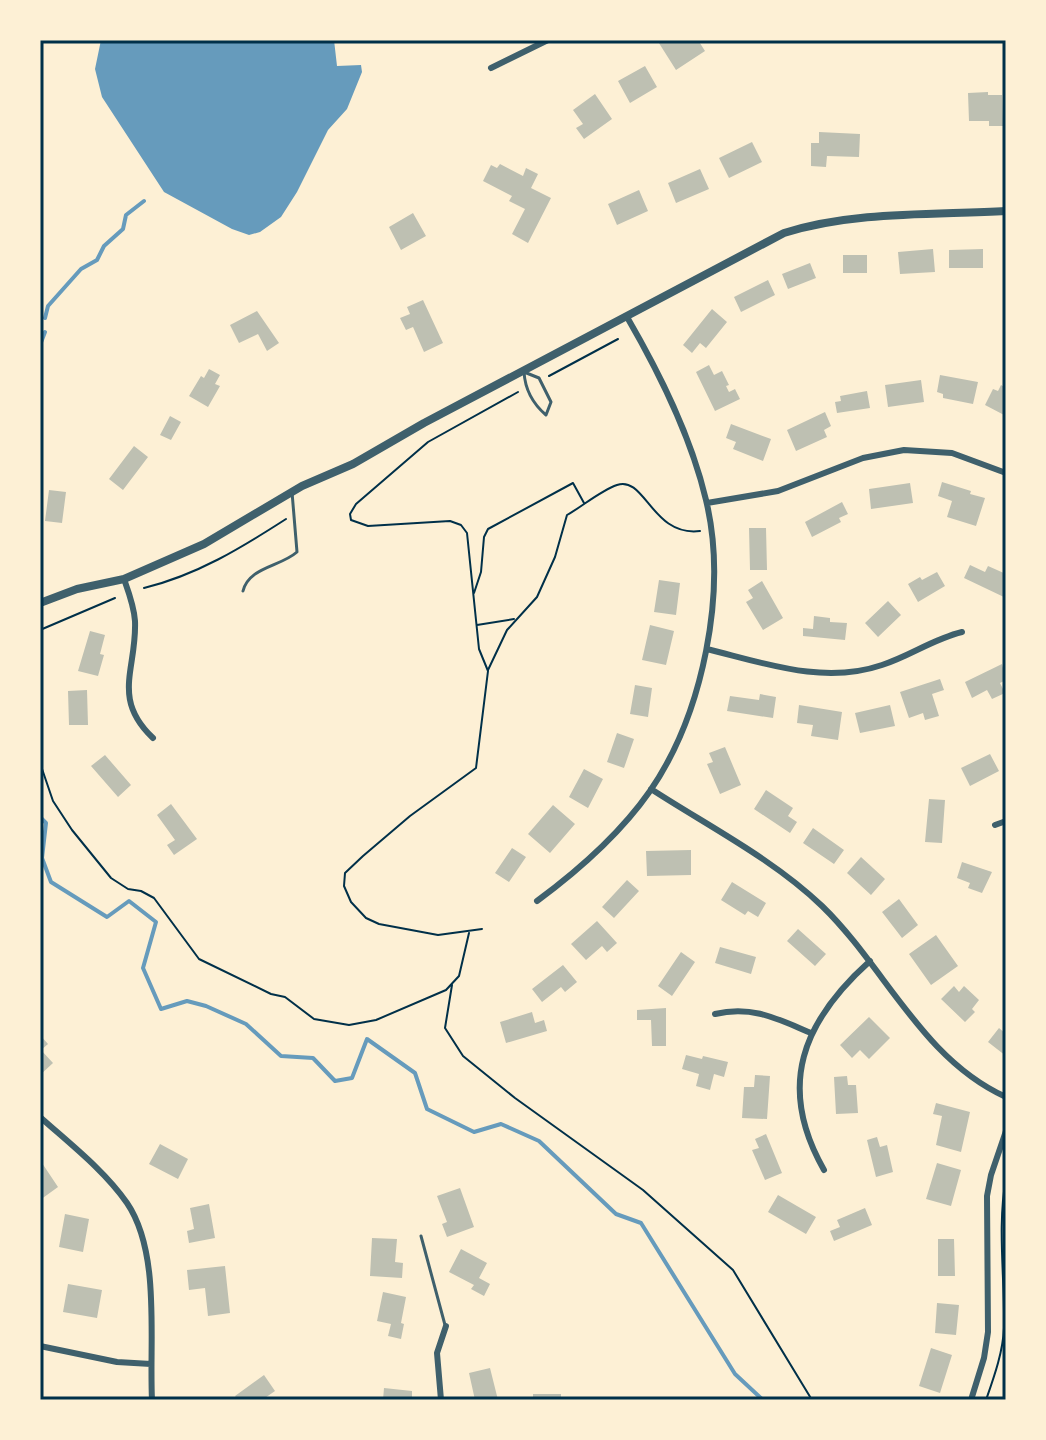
<svg xmlns="http://www.w3.org/2000/svg" width="1046" height="1440" font-family="'Golos Text',sans-serif">
<rect width="100%" height="100%" fill="#fdf0d5"/>
<path fill="#669bbc" d="M101,40H334L337,66L361,65L362,72L347,109L328,130L297,192L281,217L260,232L249,235L232,229L164,192L102,97L95,69Z"/>
<g fill="none" stroke-linecap="round" stroke-linejoin="round">
<path stroke="#669bbc" stroke-width="4" d="M45,318L48,306L81,269L97,260L104,246L123,229L126,215L144,201
M40,345L45,332
M40,817L46,823L42,858L51,882L107,917L129,901L156,922L143,968L161,1009L187,1001L206,1006L246,1024L281,1056L313,1058L335,1081L352,1078L367,1039L415,1073L427,1109L474,1132L501,1124L539,1141L616,1214L641,1223L735,1374L763,1400"/>
</g>
<path fill="#bec0b2" d="M657,40H698L705,51L676,70Z
M645,66L657,87L630,103L618,81Z
M988,92V95H1002L1003,126H989V121H969L968,93Z
M595,94L612,119L584,139L576,128L583,124L573,110Z
M819,132L860,134L859,157L827,156L826,167L811,166V143H819Z
M752,142L762,162L729,178L719,158Z
M500,164L523,176L526,168L538,174L531,188L551,198L528,243L512,234L525,209L509,201L512,196L483,181L491,165L497,168Z
M700,169L709,189L676,203L668,183Z
M639,190L648,211L617,225L608,204Z
M413,213L426,236L401,250L389,227Z
M933,249L935,272L900,274L898,252Z
M983,249V268H949V250Z
M843,255H867V273H843Z
M810,263L816,278L788,289L782,274Z
M768,280L775,295L741,312L734,297Z
M423,300L443,343L424,352L413,327L406,330L400,318L410,314L407,307Z
M712,309L727,322L706,348L700,343L692,353L683,345Z
M257,311L279,343L267,351L258,334L239,343L230,325Z
M709,365L714,375L722,371L729,385L726,386L729,392L735,389L740,399L715,411L696,372Z
M209,369L220,375L215,384L220,386L208,407L189,396L201,376L204,378Z
M940,375L978,382L973,404L943,398V394L937,392Z
M921,380L924,402L888,407L885,385Z
M1001,385L1006,388V416L985,405L993,389L998,391Z
M867,391L870,408L837,413L835,402L841,401L840,396Z
M825,412L831,426L824,430L827,437L796,451L787,430Z
M170,416L181,422L171,440L160,435Z
M731,424L771,439L763,461L733,449L736,442L726,438Z
M134,446L148,457L123,490L109,479Z
M942,482L971,491L970,494L985,498L976,526L947,517L952,501L938,496Z
M910,483L913,503L871,509L869,489Z
M49,490L66,492L62,523L45,521Z
M842,502L848,514L839,518L841,522L812,537L805,522Z
M749,528H766L767,570H750Z
M970,565L985,572L988,566L1006,574V598L964,578Z
M937,572L945,586L918,602L908,584L920,577L922,580Z
M659,580L680,583L676,615L654,612Z
M762,581L783,618L763,630L746,602L753,598L748,590Z
M888,601L901,615L878,637L865,623Z
M814,616L830,618V622L847,623L845,640L803,636V628L813,629Z
M650,625L674,631L666,665L642,660Z
M90,631L105,635L100,654L104,655L98,676L78,671Z
M1002,664L1006,680L1000,683L1005,693L992,699L987,690L972,698L965,682Z
M940,679L944,690L932,694L939,716L925,720L923,713L909,718L900,692Z
M635,685L652,688L648,717L630,714Z
M87,690L88,725H69L68,691Z
M760,694L776,697L773,718L727,711L730,696L759,700Z
M799,705L842,712L838,740L811,736L813,725L797,723Z
M890,705L895,726L860,733L855,713Z
M617,733L634,739L624,768L607,762Z
M725,747L741,785L720,794L707,764L713,762L709,753Z
M990,754L999,771L970,786L961,768Z
M105,755L131,785L118,797L91,766Z
M584,769L603,779L588,808L569,797Z
M766,790L793,808L788,816L797,822L790,833L754,809Z
M929,799L945,800L942,843L925,842Z
M171,804L197,839L174,855L167,845L175,840L157,815Z
M553,805L575,824L550,853L528,834Z
M813,828L844,850L834,864L803,843Z
M512,848L526,857L509,882L495,873Z
M691,850V875L647,876L646,851Z
M861,857L885,879L871,895L847,873Z
M962,862L992,872L982,893L968,888L970,883L957,878Z
M627,880L639,891L614,918L602,907Z
M732,882L766,903L758,917L748,911L745,915L721,900Z
M899,899L918,925L902,938L882,912Z
M597,921L617,943L607,952L602,946L586,960L571,944Z
M798,929L826,954L815,966L787,941Z
M936,935L958,966L931,985L909,954Z
M720,947L756,957L751,974L715,963Z
M681,952L695,962L672,996L658,986Z
M563,965L577,982L565,992L561,987L542,1002L532,989Z
M954,986L959,992L964,986L979,1000L972,1009L975,1012L965,1022L941,999Z
M666,1008V1046H652L651,1020H637V1010Z
M532,1012L535,1023L544,1020L547,1031L506,1043L500,1022Z
M869,1017L890,1038L869,1059L860,1050L852,1058L840,1045Z
M999,1028L1006,1034V1056L988,1042Z
M40,1035L48,1044L41,1050L53,1063L40,1075Z
M686,1055L702,1059L703,1056L728,1062L724,1077L714,1074L710,1090L696,1086L699,1074L682,1069Z
M755,1075L770,1076L767,1119L742,1118L744,1087H754Z
M847,1076L848,1085H856L858,1113L836,1114L834,1077Z
M936,1103L970,1112L961,1152L936,1145L942,1116L933,1114Z
M766,1134L782,1173L765,1180L752,1150L759,1148L755,1139Z
M877,1137L880,1147L887,1145L893,1172L876,1177L867,1140Z
M160,1144L188,1159L178,1179L149,1164Z
M40,1160L58,1187L40,1200Z
M937,1163L961,1170L951,1206L926,1199Z
M460,1188L474,1227L447,1237L442,1224L447,1222L437,1196Z
M778,1195L816,1217L806,1234L768,1212Z
M209,1204L215,1238L189,1243L187,1231L194,1229L190,1208Z
M865,1208L872,1225L834,1241L830,1231L840,1227L837,1220Z
M65,1214L89,1219L83,1252L59,1247Z
M372,1238L397,1239L395,1262L403,1263L402,1278L370,1276Z
M938,1239H954L955,1276H938Z
M461,1249L487,1263L479,1278L490,1284L484,1296L471,1289L474,1285L449,1272Z
M225,1266L230,1313L208,1316L205,1288L189,1290L187,1270Z
M68,1284L102,1290L97,1318L63,1312Z
M383,1292L406,1297L401,1323L404,1324L401,1339L388,1336L391,1324L377,1321Z
M937,1303L959,1305L956,1335L935,1333Z
M931,1348L952,1355L940,1393L919,1386Z
M490,1368L498,1400H475L469,1373Z
M264,1375L275,1391L262,1400H238L235,1396Z
M384,1388L412,1391V1400H383Z
M533,1394H561V1400H533Z"/>
<g fill="none" stroke-linecap="round" stroke-linejoin="round">
<path stroke="#003049" stroke-width="2" d="M549,376L618,339
M144,588C197,575 241,548 286,519
M474,593L481,572L484,537L488,529L573,483L584,503
M477,625L514,619
M40,630L115,598
M488,670L507,630L537,597L555,557L567,515C583,506 600,491 617,485C645,475 652,537 700,531
M40,763L53,801L72,830L111,878L128,889L141,891L154,898L199,959L271,994L285,997L314,1019L349,1025L376,1020L446,990L459,976L469,933
M482,929L438,935L379,924L366,918L351,902L344,886L345,873L363,856L410,816L476,768L488,671L479,649L467,533L461,525L450,521L368,526L351,520L350,514L356,504L428,442L518,392
M452,985L445,1028L463,1056L515,1098L643,1190L733,1270L812,1400
M986,1400C994,1377 1003,1352 1004,1328C1005,1277 997,1228 1006,1178"/>
<path stroke="#3f606c" stroke-width="3" d="M524,372L539,378L551,402L546,415C532,403 525,389 524,372Z
M243,591C249,567 280,567 297,552L292,492
M421,1236L445,1325"/>
<path stroke="#3f606c" stroke-width="6" d="M491,68L548,40
M707,503L778,491L863,458L904,450L952,453L1006,473
M124,579C129,593 134,606 135,621C137,669 111,698 153,738
M707,649C764,663 824,685 882,665C910,656 933,639 962,632
M651,789C708,826 773,859 822,906C885,967 922,1059 1006,1097
M995,825L1006,821
M537,901C579,870 620,834 650,791C703,714 728,591 706,500C691,436 660,374 627,317
M715,1014C752,1005 778,1019 811,1033
M40,1117C69,1143 104,1170 127,1203C161,1253 149,1341 152,1400
M824,1170C776,1086 803,1021 870,961
M40,1346L117,1362L151,1364
M441,1400L437,1353L446,1326
M971,1400L984,1358L988,1332L987,1196L991,1175L1006,1131"/>
<path stroke="#3f606c" stroke-width="8" d="M40,603L77,589L124,579L204,544L302,486L353,464L424,423L784,233C854,211 933,215 1006,211"/>
</g>
<rect width="1046" height="1440" fill="none" stroke="#fdf0d5" stroke-width="84"/>
<rect x="42" y="42" width="962" height="1356" fill="none" stroke="#003049" stroke-width="3"/>
</svg>
